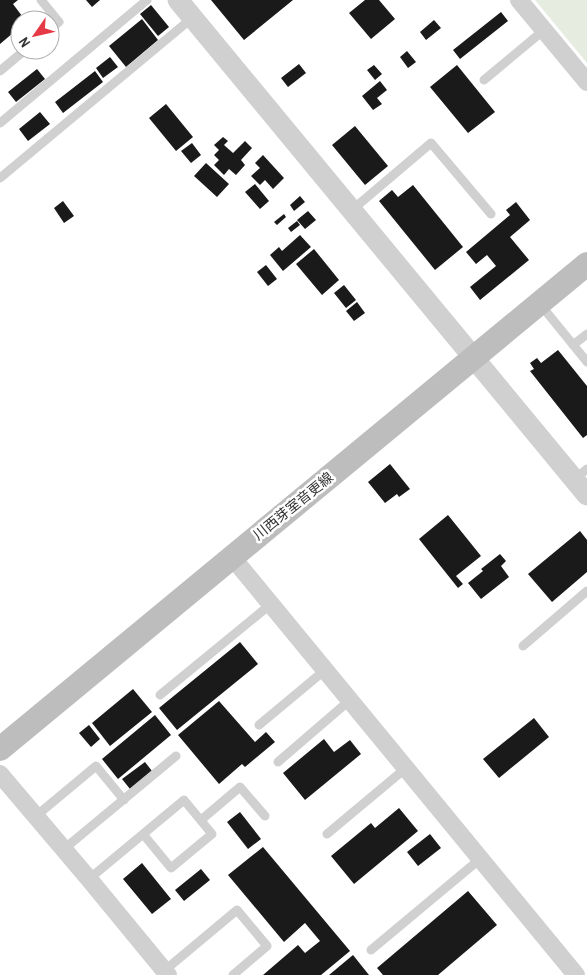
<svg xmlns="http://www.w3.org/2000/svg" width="587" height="975" font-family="'Archivo Narrow','Noto Sans JP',sans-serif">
<rect width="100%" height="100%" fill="#fff"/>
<path fill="#e6ecdf" d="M535,0H587V63Z"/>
<path fill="#1a1a1a" d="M0,0H18L13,4L25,20H20V27L0,44Z
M86,0H100L92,7Z
M211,0H293L244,40Z
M365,0H379L395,19L371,39L349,13Z
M151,5L169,27L158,36L140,14Z
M501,12L508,21L460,59L453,50Z
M142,19L158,40L126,67L109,46Z
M434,20L441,28L426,40L420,32Z
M407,51L416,62L408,68L400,57Z
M110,57L118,67L103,78L96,68Z
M299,64L306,73L288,87L281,78Z
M374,65L382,74L375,80L367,70Z
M457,65L495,112L468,133L430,87Z
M37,69L45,79L16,102L8,92Z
M95,71L103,82L63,113L55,102Z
M380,81L387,90L377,98L382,104L373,110L362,96Z
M166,104L193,137L176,151L149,118Z
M40,112L50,124L28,141L19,129Z
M355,126L388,166L365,185L332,145Z
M223,137L228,141L224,145L233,153L245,141L252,148L241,160L245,165L236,175L229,169L224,175L214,165L219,160L214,155L219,150L214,145Z
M192,143L201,155L191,163L181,151Z
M263,155L284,178L273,189L265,180L260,185L251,176L260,168L255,163Z
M206,163L229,184L217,197L194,176Z
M255,184L269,201L260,209L245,192Z
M413,185L463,247L435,270L379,201L392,190L398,197Z
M300,196L305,202L294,211L290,205Z
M63,201L74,216L64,223L54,208Z
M516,202L530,220L510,237L529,260L480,300L470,287L496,266L487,255L476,264L466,252L510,215L506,210Z
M308,211L316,220L305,229L297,220Z
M284,214L286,217L277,225L274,222Z
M297,221L300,225L291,232L288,228Z
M300,235L311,247L283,271L270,255L279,247L282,251Z
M314,249L339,280L322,295L296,264Z
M266,265L277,279L268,286L257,272Z
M344,285L356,300L346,308L334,293Z
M357,302L365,313L354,321L346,311Z
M558,350L587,386V435L583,438L530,371L534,369L530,363L537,358L541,363Z
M390,464L410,489L399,497L397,494L385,503L368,482Z
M448,515L481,556L456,576L463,584L458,588L419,539Z
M580,531L587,540V572L552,602L528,574Z
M500,554L506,561L501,566L509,577L481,599L468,583L483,571L481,569Z
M240,642L258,664L177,730L159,708Z
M133,689L152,712L110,746L92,723Z
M219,701L255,742L266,732L275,742L245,767L242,764L219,784L178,735Z
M155,715L171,735L118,779L102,759Z
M534,718L549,737L499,778L483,759Z
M89,725L100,739L91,747L79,733Z
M324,739L334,752L350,740L361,754L305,800L283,773Z
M145,762L152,771L130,789L122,779Z
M399,808L418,831L354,884L331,856L371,823L375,828Z
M240,812L261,839L248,849L227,822Z
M430,834L441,848L418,866L407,852Z
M263,847L350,951L321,975H263L298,945L305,953L320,941L305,923L284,942L228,875Z
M142,863L171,899L152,914L123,879Z
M201,869L210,880L184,901L175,890Z
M468,891L497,925L438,975H383L377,968Z
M353,955L369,975H329Z"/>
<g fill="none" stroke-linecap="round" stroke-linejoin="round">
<path stroke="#d0d0d0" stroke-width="9" d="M41,0L59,22L50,30
M0,71L25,50
M484,80L544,30
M0,123L147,0
M0,178L192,18
M352,210L431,143L491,214
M540,304L587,362
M573,345L587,334
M575,479L587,469
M523,646L587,591
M160,695L271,604
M259,725L325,670
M278,762L350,700
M36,816L96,766L124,800
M201,820L240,787L265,816
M327,834L406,768
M64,849L176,756
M89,879L184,800L212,834L171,868L143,834
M371,950L480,859
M164,971L237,910L267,946L233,975"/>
<path stroke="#d0d0d0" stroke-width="18" d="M519,0L587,82
M232,557L576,975
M0,774L89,879L168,975"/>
<path stroke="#d0d0d0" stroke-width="21" d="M178,0L587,495"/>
<path stroke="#bdbdbd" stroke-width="24" d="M0,749L587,264"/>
</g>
<g text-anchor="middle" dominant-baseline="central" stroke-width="5" stroke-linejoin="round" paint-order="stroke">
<g font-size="14" fill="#333" stroke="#fff">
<text transform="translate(293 506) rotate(-39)">川西芽室音更線</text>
</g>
</g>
<g transform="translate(35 35) rotate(236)"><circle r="24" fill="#ffffff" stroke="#adadad"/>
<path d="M0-4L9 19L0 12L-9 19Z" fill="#e63946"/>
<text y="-8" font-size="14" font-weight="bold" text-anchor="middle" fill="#333333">N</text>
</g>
</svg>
